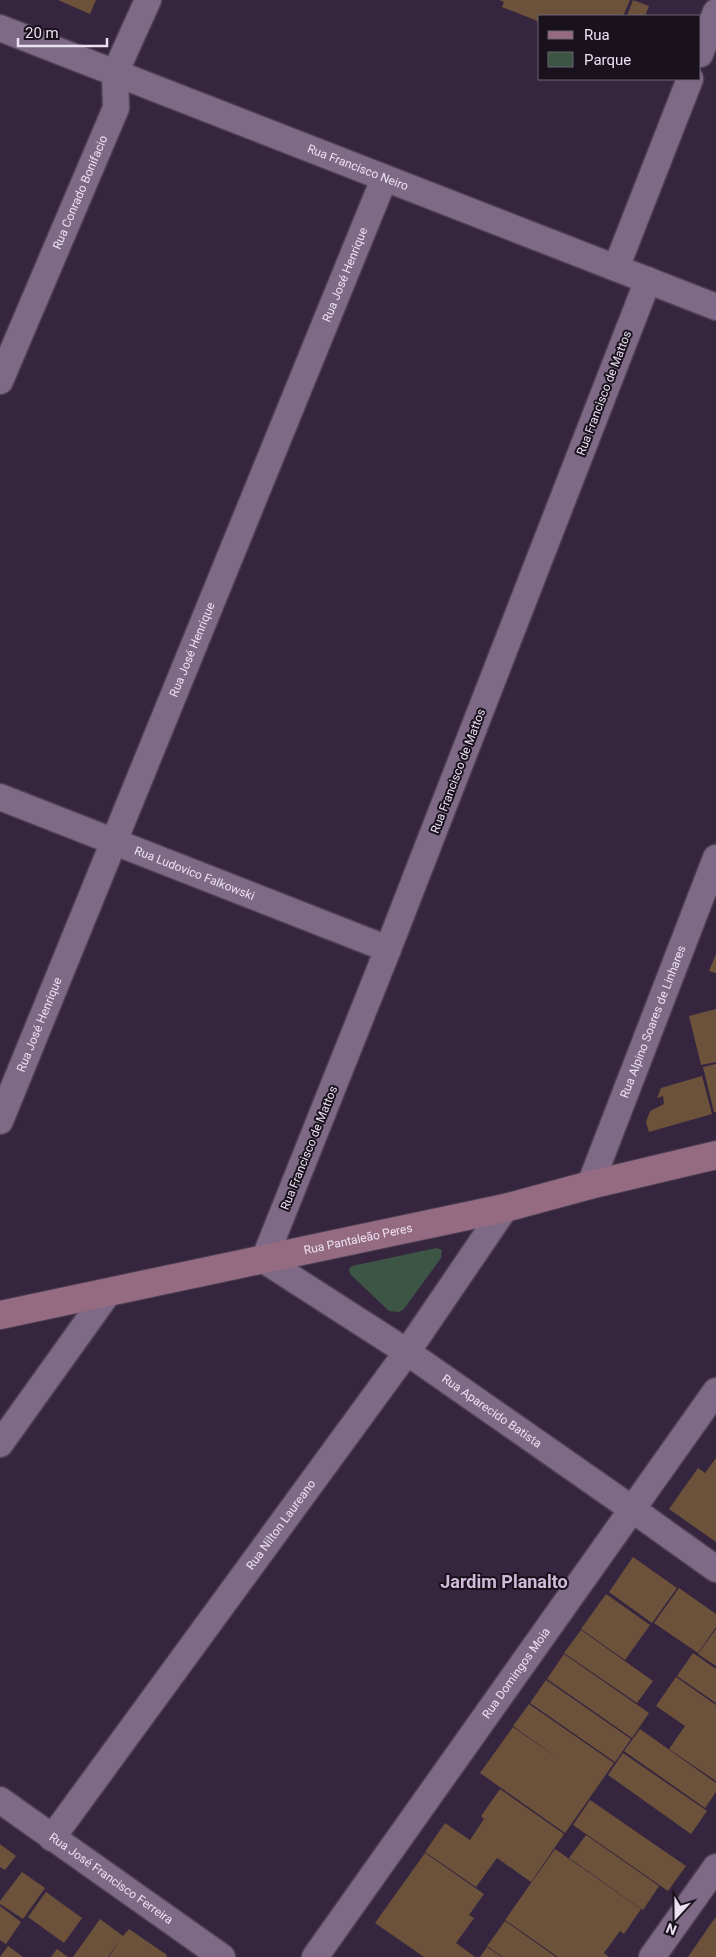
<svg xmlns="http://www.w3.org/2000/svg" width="716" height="1957" font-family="Roboto,sans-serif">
<rect width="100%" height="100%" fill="#36253e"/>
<path fill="#3c5545" d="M436,1248L442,1250L441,1258L404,1309L399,1312L389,1311L350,1274L349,1269L352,1266Z"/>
<path fill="#6c523b" d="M58,0H96L90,14Z
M499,0H630L623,16H540V22L502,7L504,2Z
M633,0L649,6L645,16H627Z
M716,954V973L709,971Z
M716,1009V1062L701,1065L689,1016Z
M716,1064V1112H714L703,1067Z
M702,1076L712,1114L649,1132L646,1122L650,1111L664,1104L663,1096L657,1098L661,1088Z
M716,1458V1542L669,1509L698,1468L705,1473Z
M633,1557L677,1588L652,1623L609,1592Z
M679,1588L716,1614V1627L698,1653L654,1623Z
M606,1594L650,1625L625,1660L581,1629Z
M716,1629V1666L698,1654Z
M581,1630L653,1681L637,1703L564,1653Z
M693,1653L716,1669V1703L677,1676Z
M564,1654L649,1713L632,1738L547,1679Z
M676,1677L716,1705V1781L669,1749L685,1726L656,1706Z
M546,1680L631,1739L615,1762L530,1703Z
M529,1704L614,1763L565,1833L480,1773L513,1727L563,1762L513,1726Z
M640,1729L716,1783V1792L705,1808L624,1751Z
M623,1753L707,1811L691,1834L608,1775Z
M500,1789L564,1834L531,1882L497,1858L476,1887L425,1852L445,1823L470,1840L484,1819L481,1816Z
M590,1800L686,1866L668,1891L573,1825Z
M586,1835L659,1886L643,1910L569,1858Z
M0,1844L16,1856L5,1870L0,1867Z
M555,1849L641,1909L624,1934L620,1931L604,1953L609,1957H558L505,1920Z
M425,1853L484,1894L469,1915L474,1918L456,1943L475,1957H424L375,1923Z
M22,1872L45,1888L23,1919L0,1904V1901Z
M46,1892L82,1918L64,1943L28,1917Z
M0,1906L21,1922L6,1944L0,1940Z
M716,1917V1957H688L710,1925Z
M100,1919L123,1936L129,1929L167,1955L166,1957H109L120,1940L108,1957H73Z
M505,1921L556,1957H503L487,1946Z
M8,1946L23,1957H0Z
M487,1947L502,1957H480Z
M57,1949L68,1957H51Z"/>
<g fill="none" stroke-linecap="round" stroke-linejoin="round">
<g stroke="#4f4055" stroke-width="29">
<g id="street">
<path id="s1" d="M0,28L716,307"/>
<path d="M700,54L716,12"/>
<path d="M616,268L690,79"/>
<path id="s2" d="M648,280L388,949L264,1260L407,1352L632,1509L716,1569"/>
<path id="s3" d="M0,381L116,108L115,73L148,0"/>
<path id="s4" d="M0,797L388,949"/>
<path id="s5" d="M0,1121L384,179"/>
<path id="s6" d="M590,1185L716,858"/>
<path d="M0,1444L108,1293"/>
<path id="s7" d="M0,1800L222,1957"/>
<path id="s8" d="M52,1838L407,1352L505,1208"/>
<path id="s9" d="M315,1957L716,1391"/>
<path d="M652,1957L716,1867"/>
</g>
</g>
<g stroke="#4f4055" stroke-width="30">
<g id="secondary">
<path id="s10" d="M0,1315L505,1208L590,1185L716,1155"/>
</g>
</g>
<use href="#street" stroke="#7e6a87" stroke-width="26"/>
<use href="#secondary" stroke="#946b80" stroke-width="28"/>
</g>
<g text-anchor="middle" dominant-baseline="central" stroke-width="4" stroke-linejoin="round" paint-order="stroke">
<g font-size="12" fill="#ece1f1" stroke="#19121d">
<text stroke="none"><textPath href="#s1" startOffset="384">Rua Francisco Neiro</textPath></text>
<text stroke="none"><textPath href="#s3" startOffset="205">Rua Conrado Bonifacio</textPath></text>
<text stroke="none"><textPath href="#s5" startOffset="914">Rua José Henrique</textPath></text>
<text transform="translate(604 393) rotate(-69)">Rua Francisco de Mattos</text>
<text stroke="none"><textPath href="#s5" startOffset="509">Rua José Henrique</textPath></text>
<text transform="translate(458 771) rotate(-69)">Rua Francisco de Mattos</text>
<text stroke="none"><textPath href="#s4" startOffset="209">Rua Ludovico Falkowski</textPath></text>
<text stroke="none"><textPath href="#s6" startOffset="175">Rua Alpino Soares de Linhares</textPath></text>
<text stroke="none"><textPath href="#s5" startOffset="104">Rua José Henrique</textPath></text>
<text transform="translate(309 1148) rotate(-68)">Rua Francisco de Mattos</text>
<text stroke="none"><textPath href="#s10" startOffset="366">Rua Pantaleão Peres</textPath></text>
<text stroke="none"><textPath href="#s2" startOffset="1326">Rua Aparecido Batista</textPath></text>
<text stroke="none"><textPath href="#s8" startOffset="388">Rua Nilton Laureano</textPath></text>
<text stroke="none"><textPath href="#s9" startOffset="348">Rua Domingos Moia</textPath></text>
<text stroke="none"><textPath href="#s7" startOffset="136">Rua José Francisco Ferreira</textPath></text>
</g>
<g font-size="18" font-weight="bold" fill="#cfbad9" stroke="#19121d">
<text x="504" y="1581">Jardim Planalto</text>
</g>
</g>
<rect x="538" y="15" width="162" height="65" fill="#19121d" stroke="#6d6572"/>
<rect x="548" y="31" width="25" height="8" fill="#946b80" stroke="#6d6572"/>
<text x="584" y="40" font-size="15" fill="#ece1f1">Rua</text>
<rect x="548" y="52" width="25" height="15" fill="#3c5545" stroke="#6d6572"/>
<text x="584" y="65" font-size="15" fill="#ece1f1">Parque</text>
<g transform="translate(676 1917) rotate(201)" stroke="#19121d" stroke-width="4" paint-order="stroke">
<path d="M0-4L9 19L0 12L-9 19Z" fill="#ece1f1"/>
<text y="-8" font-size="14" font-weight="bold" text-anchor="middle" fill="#ece1f1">N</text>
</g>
<path d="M18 38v8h89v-8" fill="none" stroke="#ece1f1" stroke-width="2.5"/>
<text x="25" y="38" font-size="15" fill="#ece1f1" stroke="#19121d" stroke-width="4" paint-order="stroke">20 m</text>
</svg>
